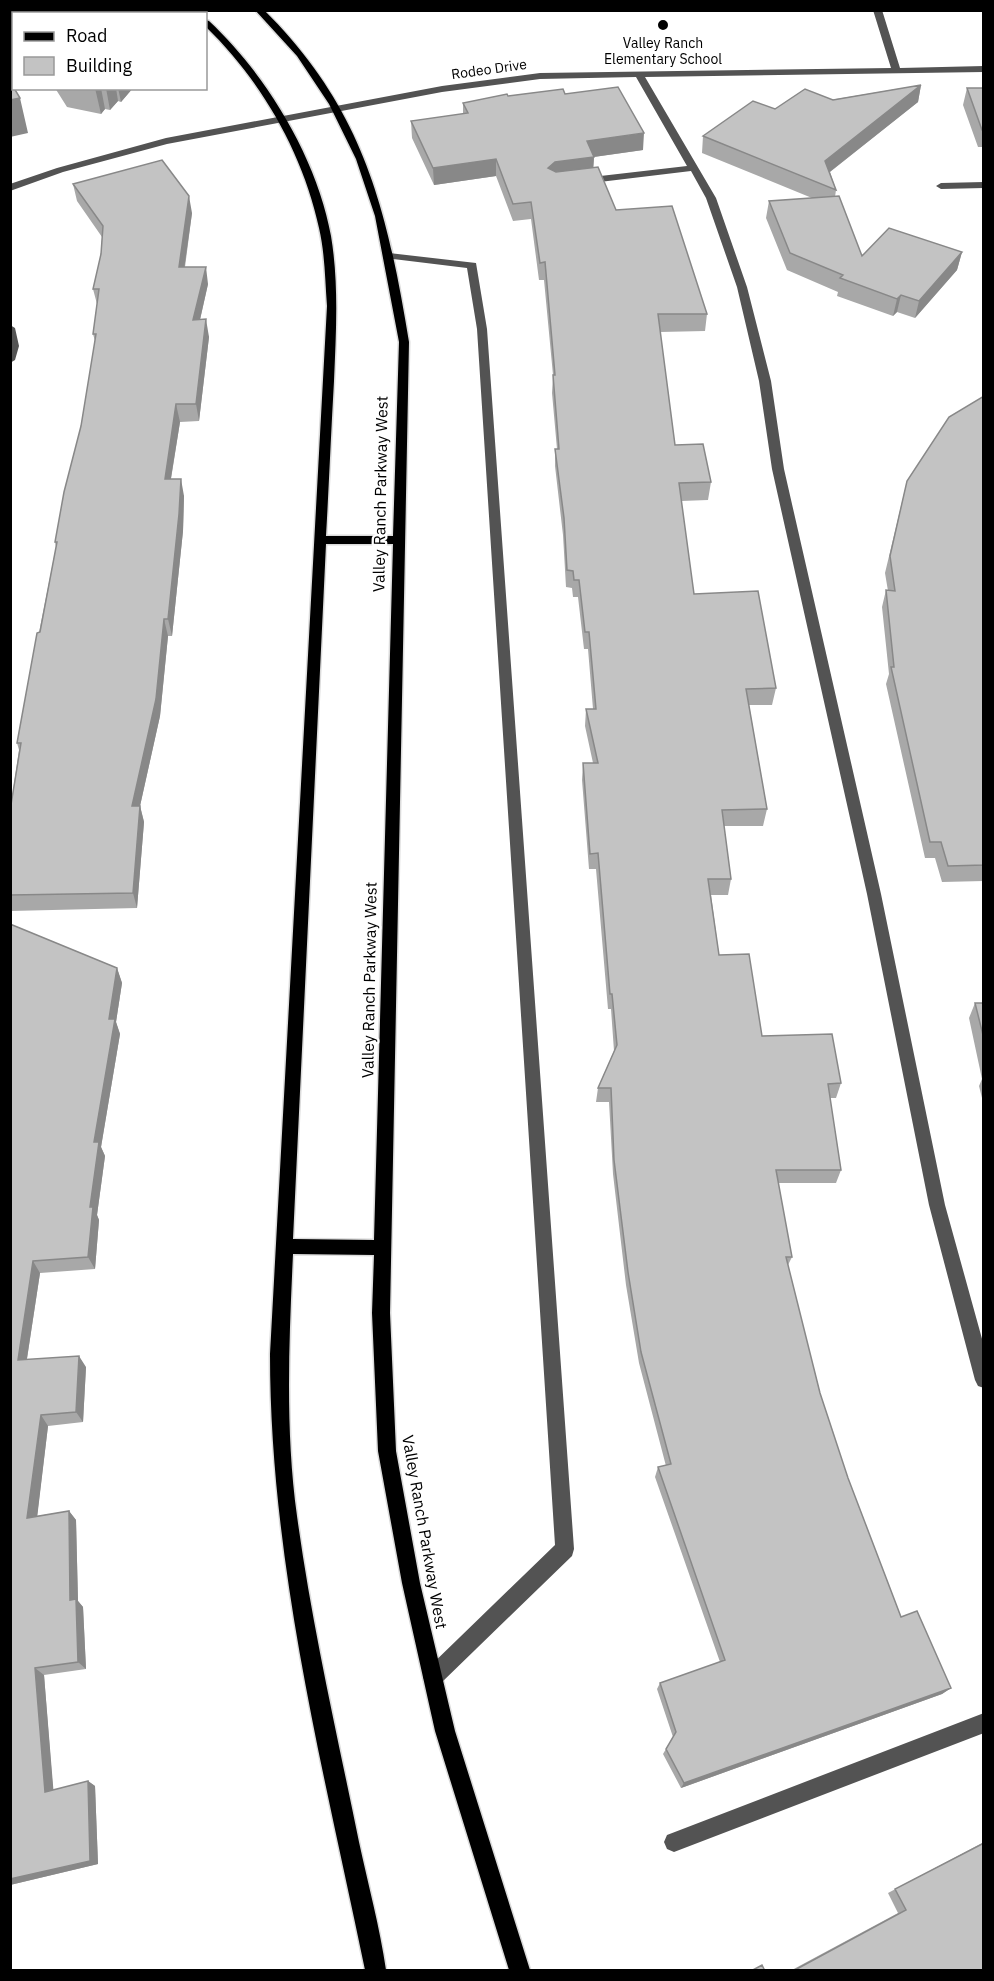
<svg xmlns="http://www.w3.org/2000/svg" width="994" height="1981" font-family="'IBM Plex Sans',sans-serif">
<rect width="100%" height="100%" fill="#fff"/>
<g fill="none" stroke-linecap="round" stroke-linejoin="round">
<g stroke="#dbdbdb" stroke-width="3">
<path id="major" d="M187,10H196L199,14H190Z
M255,10H264C364,109 387,209 409,342L390,1313L396,1451L420,1583L455,1731L530,1970H509L435,1731L402,1583L378,1451L372,1313L374,1255L293,1254C289,1342 285,1429 297,1516C312,1626 337,1734 359,1842C368,1884 380,1928 386,1970H365C323,1767 270,1563 270,1354L327,306C325,280 325,254 319,228C303,153 261,80 206,27V20L209,21C266,74 317,158 331,236C339,284 336,333 334,381C331,433 329,484 326,536H393L399,342L375,216L356,159L329,104L297,56ZM326,544H393L374,1240L293,1239Z"/>
</g>
<path fill="#535353" fill-rule="evenodd" d="M873,10H882L900,68L984,66V72L645,77L716,198L747,287L771,381L784,469L881,894L945,1205L984,1346V1388L978,1386L975,1380L929,1205L867,894L772,469L759,381L737,287L706,198L691,171L583,184L578,181L583,178L687,166L636,77L540,79L442,92L167,144L63,172L10,191V184L57,168L166,138L442,86L540,73L891,68Z
M984,182V188L941,189L936,186L941,183Z
M389,253L476,263L487,329L574,1549L572,1556L440,1684L433,1687L426,1684L423,1677L426,1670L555,1545L477,329L467,268L385,258L384,256Z
M10,325L15,328L19,346L15,360L10,363Z
M984,1713V1733L674,1852L667,1849L664,1842L667,1835Z"/>
<use href="#major" fill="#000" fill-rule="evenodd"/>
</g>
<path fill="#a8a8a8" d="M10,10H97L99,14H14V24L10,19Z
M921,85L918,102L830,172L836,190L835,197L862,256L962,252L957,270L915,318L897,312L893,316L837,296L838,292L787,270L766,218L769,201L812,198L702,153L703,136L775,109Z
M55,88H133L121,102L118,101L110,110L105,109L101,114L67,107Z
M967,88H984V147H978L963,105Z
M565,94L643,150L594,157L593,168L616,210L707,314L705,331L660,332L675,445L711,482L708,500L681,501L694,594L776,688L772,705H749L767,809L763,826H724L731,879L728,895H711L719,955L762,1036L841,1083L836,1098H830L841,1170L836,1183H778L792,1257L788,1265L820,1393L848,1478L901,1617L951,1688L942,1694L681,1788L663,1754L673,1737L657,1689L660,1683L720,1662L655,1477L658,1467L666,1466L639,1363L626,1285L613,1174L609,1102H596L598,1088L614,1051L611,1009H608L596,869H589L582,780L583,763H593L585,726L586,709H593L588,649H584L578,597H573L572,588L566,587L563,535L555,466V449H557L552,393L553,375L544,280H539L531,219L513,221L496,176L434,185L412,138L411,121L463,114V103L508,96Z
M73,184L192,213L185,267L208,284L200,320L209,337L199,421L180,422L171,479L184,496L183,531L172,636H168L160,716L140,806L144,822L137,908L10,911V811L19,750L17,743L56,547L55,542L81,426L95,341L93,334L97,304L93,289L101,254L102,237L77,201Z
M984,396V881L942,882L935,858H925L886,684L889,674L882,607L886,590L888,591L885,573L907,481Z
M10,924L117,968L122,983L116,1022L120,1034L101,1147L105,1156L97,1215L99,1220L95,1269L40,1273L27,1359L86,1367L83,1422L48,1426L37,1516L69,1511L76,1520L78,1601L83,1607L86,1669L44,1675L53,1790L88,1781L95,1786L98,1864L10,1885Z
M975,1003H984V1106L979,1086L982,1079L969,1018Z
M984,1842V1971H790L898,1913L888,1893Z"/>
<path fill="#888" d="M921,85L918,102L822,178L825,161Z
M95,88H101L105,109L101,114Z
M106,88H116L118,101L110,110Z
M118,88H133L121,102Z
M20,98L28,133L10,137V100Z
M644,133L643,150L586,158L587,141Z
M594,157L593,174L555,179L548,168L555,162Z
M496,159V176L434,185L433,168Z
M189,196L192,213L182,284L179,267Z
M962,252L957,270L915,318L919,301Z
M206,267L208,284L196,337L193,320Z
M901,295L897,312L893,316L897,299Z
M206,319L209,337L199,421L196,404Z
M176,404L180,422L168,496L165,479Z
M181,479L184,496L183,531L172,636L168,619Z
M164,619L168,636L160,716L140,806L144,822L137,908L133,893L132,806Z
M117,968L122,983L116,1022L120,1034L101,1147L105,1156L97,1215L99,1220L95,1269L88,1257L94,1142L109,1019Z
M33,1261L40,1273L25,1371L18,1360Z
M79,1356L86,1367L83,1422L76,1412Z
M41,1415L48,1426L36,1527L27,1518Z
M69,1511L76,1520L78,1601L83,1607L86,1669L78,1662L70,1600Z
M35,1668L44,1675L54,1797L45,1792Z
M951,1688L942,1694L681,1788L684,1783Z
M88,1781L95,1786L98,1864L10,1885V1879Z"/>
<path fill="#c3c3c3" stroke="#888" stroke-width="1.5" d="M19,10H97L99,14H21Z
M10,83L14,88L20,98L10,100Z
M921,85L825,161L836,190L703,136L753,101L775,109L805,89L833,100Z
M618,87L644,133L587,141L594,157L555,162L548,168L556,172L598,167L616,210L672,206L707,314H658L675,445L703,444L711,482L679,483L694,594L758,591L776,688L746,689L767,809L722,810L731,879H708L719,955L749,954L762,1036L832,1034L841,1083L828,1084L841,1170H776L792,1257H786L820,1393L848,1478L901,1617L917,1611L951,1688L684,1783L666,1749L676,1732L660,1683L725,1660L658,1467L671,1464L641,1352L628,1272L614,1160L611,1088H598L617,1045L612,994H610L598,853L590,854L583,763H598L586,709H596L589,632H585L579,580H574L573,571L567,570L564,518L555,449H559L553,375H555L545,262L540,263L531,202L513,204L496,159L433,168L411,121L468,113L463,103L507,94L508,96L563,89L565,94Z
M967,88H984V130H982Z
M162,160L189,196L179,267H206L193,320L206,319L196,404H176L165,479H181L179,514L168,619H164L156,699L132,806H140L133,893L10,895V811L21,743H17L37,633L40,632L57,542H55L64,492L81,426L96,334H93L99,289H93L101,254L103,226L73,184Z
M839,196L862,256L889,228L962,252L919,301L901,295L897,299L840,278L843,275L790,253L769,201Z
M984,396V865L948,866L941,842H930L891,667H894L886,590L895,591L890,556L907,481L949,417Z
M10,924L117,968L109,1019H115L94,1142H99L90,1207H93L88,1257L33,1261L18,1360L79,1356L76,1412L41,1415L27,1518L69,1511L70,1600L76,1599L78,1662L35,1668L45,1792L88,1781L90,1861L10,1879Z
M975,1003H984V1039Z
M984,1843V1971H793L906,1910L895,1889Z
M762,1965L765,1971H751Z"/>
<circle fill="#000" stroke="#fff" stroke-width="2" cx="663" cy="25" r="6"/>
<g text-anchor="middle" dominant-baseline="central" stroke-width="4.5" stroke-linejoin="round" paint-order="stroke">
<g font-size="14" fill="#000" stroke="#fff">
<text x="663" y="43">Valley Ranch<tspan x="663" dy="16">Elementary School</tspan></text>
</g>
<g font-size="14" fill="#000" stroke="#fff">
<text transform="translate(489 69) rotate(-8)">Rodeo Drive</text>
</g>
<g font-size="16" fill="#000" stroke="#fff">
<text transform="translate(380 494) rotate(-89)">Valley Ranch Parkway West</text>
<text transform="translate(369 980) rotate(-89)">Valley Ranch Parkway West</text>
<text transform="translate(425 1532) rotate(80)">Valley Ranch Parkway West</text>
</g>
</g>
<rect width="994" height="1981" fill="none" stroke="#000000" stroke-width="24"/>
<rect x="12" y="12" width="195" height="78" fill="#ffffff" stroke="#999999" stroke-width="1.5"/>
<rect x="24" y="32" width="30" height="9" fill="#000000" stroke="#999999" stroke-width="1.5"/>
<text x="66" y="42" font-size="18" fill="#000000">Road</text>
<rect x="24" y="57" width="30" height="18" fill="#c3c3c3" stroke="#999999" stroke-width="1.5"/>
<text x="66" y="72" font-size="18" fill="#000000">Building</text>
</svg>
